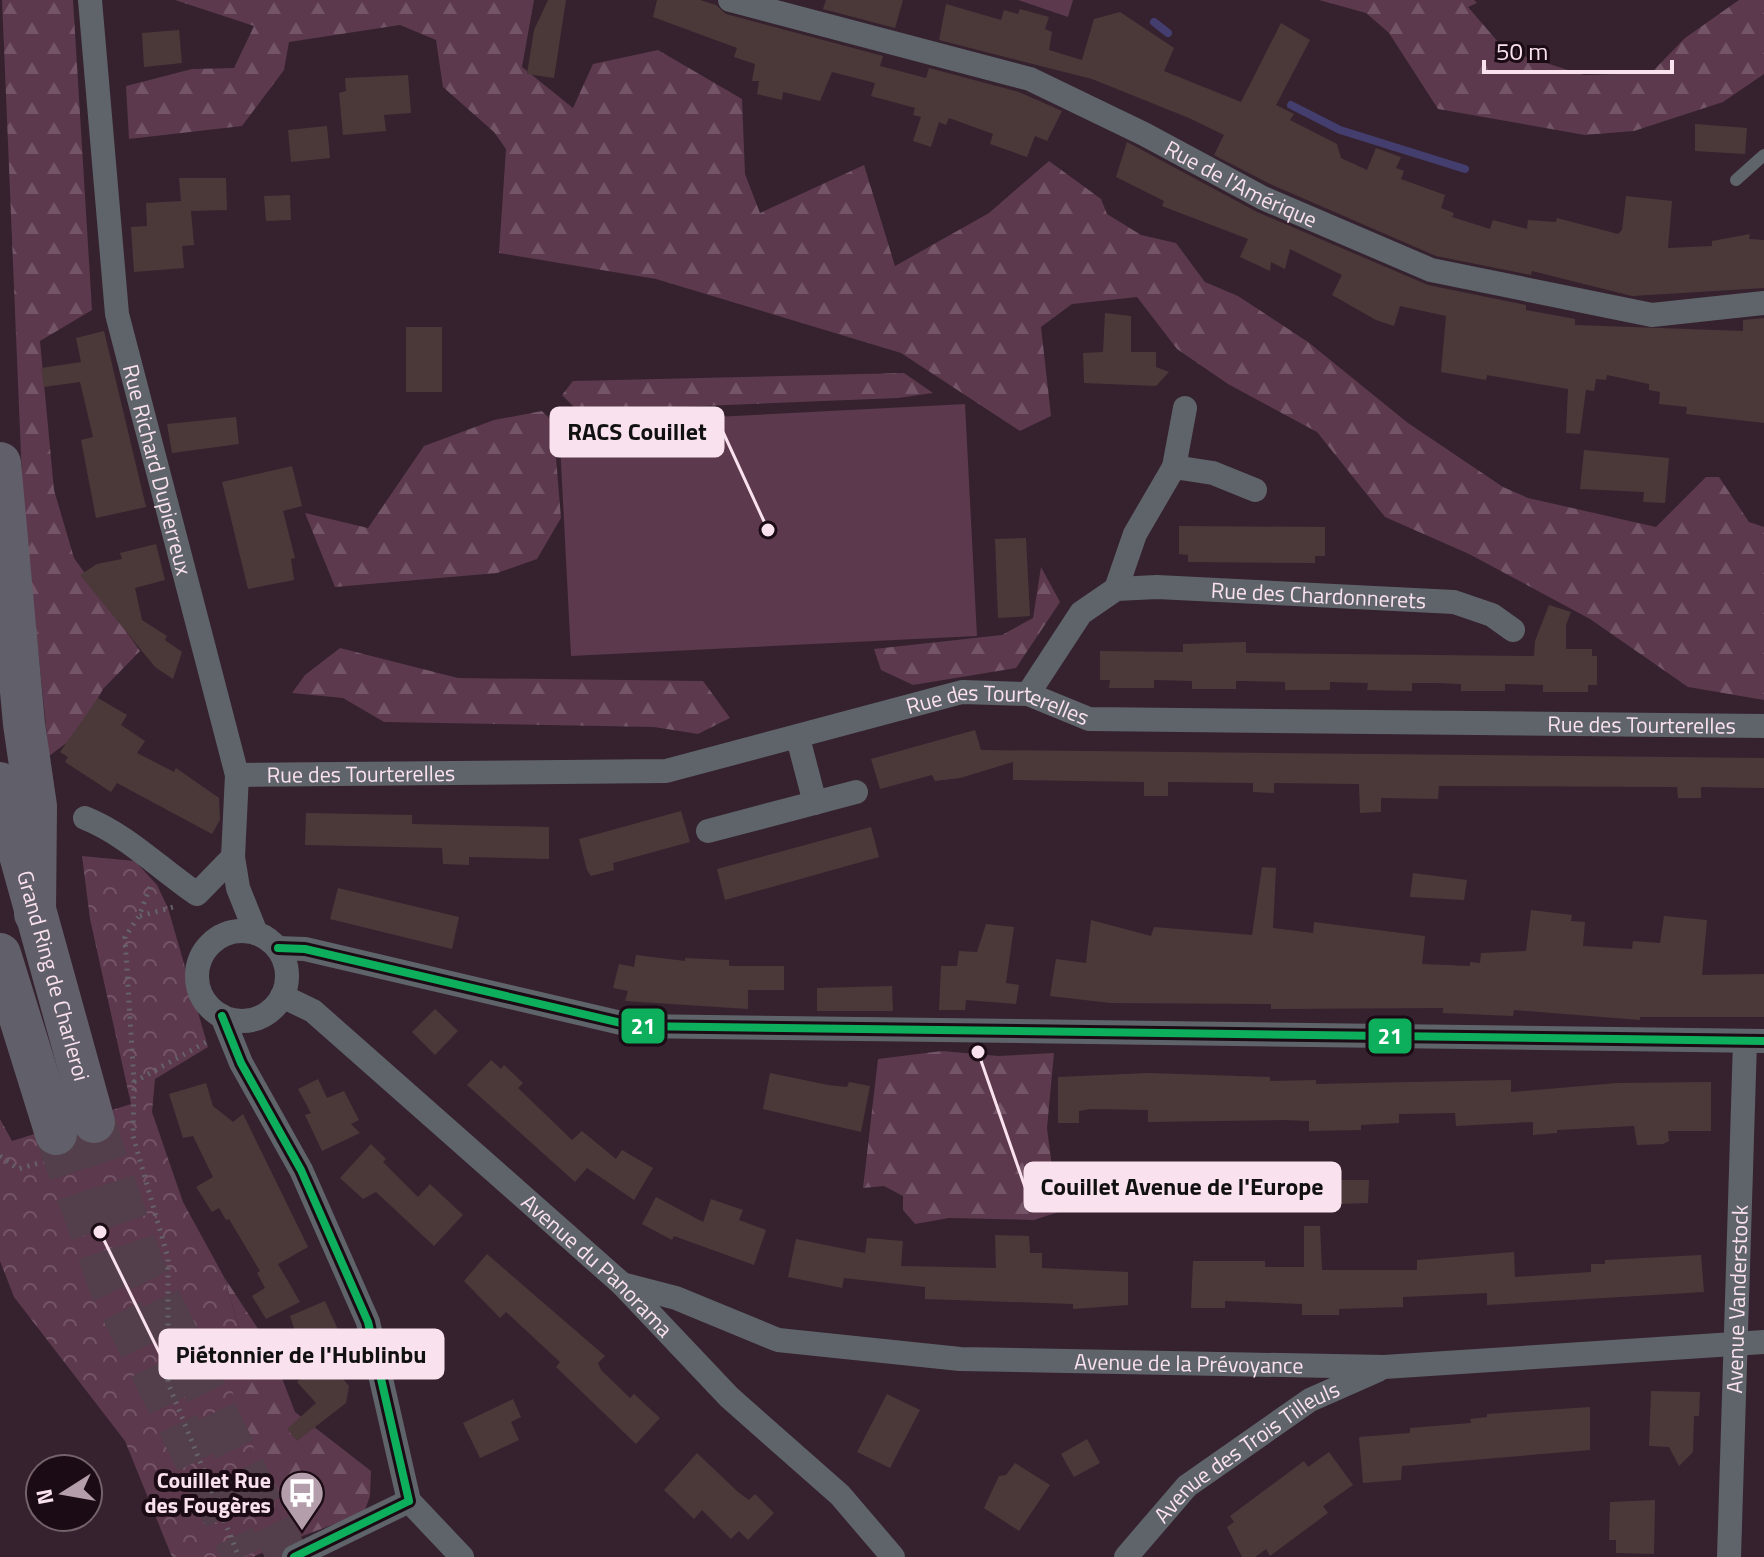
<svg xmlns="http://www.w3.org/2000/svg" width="1764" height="1557" font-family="'Titillium Web',sans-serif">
<defs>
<pattern id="forest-firs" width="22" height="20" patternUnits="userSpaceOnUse" patternTransform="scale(2)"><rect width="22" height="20" fill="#5c394d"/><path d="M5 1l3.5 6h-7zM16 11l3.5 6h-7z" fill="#745567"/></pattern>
<pattern id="park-crowns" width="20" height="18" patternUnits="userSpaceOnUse" patternTransform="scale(2)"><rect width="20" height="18" fill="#5c394d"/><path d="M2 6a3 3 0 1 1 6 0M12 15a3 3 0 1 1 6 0" fill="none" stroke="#745567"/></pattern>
</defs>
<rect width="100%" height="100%" fill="#35222e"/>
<path fill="url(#forest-firs)" d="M2,0H73L92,310L40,341L54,490L74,558L140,651L103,689L77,735L49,756L23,503Z
M175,0H534L522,67L573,108L593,64L658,50L742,99L745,174L760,213L864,165L895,266L989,213L1049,161L1101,199L1107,214L1141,235L1176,243L1205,282L1238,296L1308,342L1408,423L1503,487L1528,498L1656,527L1706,477H1719L1749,522L1764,527V700L1688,687L1590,619L1469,554L1385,517L1317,432L1228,384L1177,349L1137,297L1072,304L1041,327L1051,416L1020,431L901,353L656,279L499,253L506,149L494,132L443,87L436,40L400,25L289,42L284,70L242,126L129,139L126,86L192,69L234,68L254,26Z
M1319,0H1474L1477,3L1468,7L1505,50L1584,75L1651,73L1685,38L1739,0H1764V74L1723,102L1634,131L1585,135L1438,109L1389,33L1366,13Z
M904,373L933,393L898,398L578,411L562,395L573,381Z
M542,411L553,422L561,518L537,559L497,573L335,587L305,513L368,528L424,446L494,420Z
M1041,567L1060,602L1016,668L913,685L881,670L874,649L1002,635L1033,618Z
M340,648L458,678L703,681L730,718L698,734L654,727L384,722L343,698L292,693L305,675Z
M942,1051L998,1056L1054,1053L1047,1128L1054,1183L1079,1201L1077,1206L1034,1220L949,1218L915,1224L903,1210V1196L884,1186L863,1188L878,1059Z
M224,1277L270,1347L295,1412L371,1471L370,1496L364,1513L289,1541L223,1368L245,1347Z"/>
<path fill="url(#park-crowns)" d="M82,856L135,861L157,885L168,908L208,1047L155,1079L152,1112L183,1202L224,1277L245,1347L224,1369L289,1541L253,1557H172L125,1441L14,1297L0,1261V1119L12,1141L131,1104L90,919Z"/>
<path fill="#5c394d" d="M1018,0H1073L1068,17Z
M965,404L977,636L571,656L559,425Z"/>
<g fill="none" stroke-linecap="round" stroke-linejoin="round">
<path stroke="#433e6d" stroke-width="8" d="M1154,22L1168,33
M1291,105L1340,130L1465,169"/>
</g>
<path fill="#4b393a" d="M548,0H566L554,78L527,74L534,30Z
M657,0H700L716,5L726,14L883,56L880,66L926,78L929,68L1019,92L1062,111L1047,141L1035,136L1027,157L990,144L993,134L949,118L946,125L939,122L931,147L913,141L921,117L913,115L915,108L871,96L875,83L832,72L820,101L783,92L782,100L757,94L759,81H752L755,64L734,57L737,48L653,17Z
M826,0H903L895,28L823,9Z
M946,4L1001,20L1004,10L1018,14L1020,9L1049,17L1045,29L1052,32L1049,50L1082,60L1094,19L1120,12L1174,48L1164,71L1241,102L1281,23L1310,40L1276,105L1294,114L1290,120L1337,144L1341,158L1367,170L1376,148L1401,157L1396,168L1404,171L1401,179L1445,195L1441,208L1454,213L1452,217L1490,229L1493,220L1527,229L1528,220L1556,222L1557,218L1618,234L1622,230L1626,196L1672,201L1668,248L1712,246V241L1750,234L1749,239L1764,240V288L1632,296L1532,271L1531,275L1436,256L1270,184L1214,155L1224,135L1189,118L1092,79L939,40Z
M179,30L182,63L144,67L142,33Z
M408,75L411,113L384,115L386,131L343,135L339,93L346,91L345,78Z
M1695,124L1747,128L1745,154L1695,151Z
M327,126L330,158L291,162L288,130Z
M1127,142L1257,212L1428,285L1526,305V310L1575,319V325L1743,331V320L1764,318V423L1686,414L1687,407L1659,404L1660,392L1649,390V384L1607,375L1606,380L1596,379L1594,391L1586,390L1580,434L1566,433L1568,389L1487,375L1486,380L1441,372L1446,316L1400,306L1394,326L1376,320L1332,295L1342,275L1290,249L1285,269L1271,262L1270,271L1240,257L1248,239L1162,206L1164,201L1116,177Z
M179,178H226L227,210L191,211L194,245L182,246L184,268L134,272L131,227L147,226L146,203L181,201Z
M290,195L291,220L266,221L264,196Z
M1105,313L1131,316V352H1156V367L1169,372L1156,386L1084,383L1083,353L1103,352Z
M406,327H442V392H406Z
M104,331L146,507L96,518L81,440L93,437L80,382L44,387L41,368L81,362L76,338Z
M236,417L239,444L172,453L167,424Z
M1584,450L1669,458L1665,503L1643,502L1644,492L1580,489Z
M292,466L302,506L283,511L295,558L291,559L294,580L248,589L222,482Z
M1179,526L1325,527V556H1315V563L1188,562V555L1179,554Z
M1026,538L1030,616L998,618L995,539Z
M156,544L165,580L135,588L142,620L167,636L165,640L182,652L173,679L155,667L80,575L97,564L122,559L120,553Z
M1549,605L1571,612L1566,625V649H1592V656H1597V685H1588V692H1543V685L1505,684V691H1461V684L1437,683H1412V691L1367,690L1368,683L1330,682V690H1285V682L1246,681H1236V689H1192V681L1154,680V688H1109L1110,680H1100V651L1183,652V644L1246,642V653L1534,656L1535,641Z
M98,698L127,715L121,725L145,741L137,753L174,772L176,768L219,798L220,820L212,834L117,783L111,792L65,762L68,757L60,752Z
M975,730L981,750L1764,758V788L1701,787V798H1678L1677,787L1439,786L1438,799L1381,798V812L1360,813L1359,784L1274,783V793L1253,792V783L1168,782V796H1144V782L1013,780V762L960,778L935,781L932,775L880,789L871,759Z
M681,811L690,842L613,863L614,870L591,876L587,870L579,839Z
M306,813L412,815V824L549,827V859L469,857V865L443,864L442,848L305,845Z
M871,827L879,857L725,900L717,869Z
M1262,867L1276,868L1273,928L1313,933L1314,922L1425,936L1422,964L1470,966V962L1480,963L1481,953L1526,951L1531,910L1572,915L1571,921L1585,922L1583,946L1632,949L1633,941L1660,943L1664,916L1707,920L1702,975L1764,974V1017H1640V1020L1514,1010L1513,1016L1443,1013V1008L1271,1009V1004L1110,1003L1050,996L1056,959L1086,963L1091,920L1151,936L1154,927L1252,935Z
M1413,873L1467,880L1464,900L1410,897Z
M338,888L459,917L452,949L330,919Z
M986,924L1014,927L1006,983L1019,985L1016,1004L966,1000L965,1010H939L941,966H957L959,951L977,952Z
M636,955L685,961V958L729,960V966H784V990H748V1009L625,1001L628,991L613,988L619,964L634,967Z
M892,986L893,1011H817V988Z
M435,1009L458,1031L435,1055L412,1032Z
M491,1060L501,1069L504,1065L523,1083L518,1088L572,1140L582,1131L616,1159L622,1150L653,1168L634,1200L587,1168L575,1182L467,1085Z
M770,1073L828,1085L847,1087L849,1082L870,1086L861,1132L763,1109Z
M1148,1073L1270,1077V1081L1316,1080V1084L1511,1080V1092L1617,1083L1711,1082V1131H1668L1669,1141L1663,1144L1637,1145L1634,1126L1557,1130V1133L1533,1135V1122L1456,1126L1455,1113L1399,1114V1123L1361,1125V1130L1309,1131V1121L1283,1120L1148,1122V1110L1091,1109L1079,1111V1123H1058V1077Z
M318,1079L327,1098L344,1091L359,1120L351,1124L360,1133L322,1151L305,1115L311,1113L298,1089Z
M206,1083L213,1106L233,1122L243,1114L308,1247L278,1264L300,1302L266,1319L252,1296L265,1288L257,1273L260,1271L229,1219L226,1220L219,1208L212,1212L196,1187L213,1177L193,1136L183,1138L169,1094Z
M371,1144L386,1159L383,1162L418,1197L430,1184L463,1215L434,1246L376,1192L363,1199L340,1178Z
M1338,1180H1369L1368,1203L1339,1204Z
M656,1197L703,1222L711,1199L743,1210L739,1220L766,1230L754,1265L674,1236L672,1240L642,1224Z
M1304,1226H1320L1322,1270H1417V1260L1514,1252L1515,1277L1591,1272V1264H1605V1260L1701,1255L1704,1292L1487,1305V1293L1403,1297V1307L1339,1309V1315H1302V1304L1225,1301V1308H1191L1193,1261H1265V1267H1304Z
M995,1235L1029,1236L1030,1253H1042V1268L1128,1272V1305L1073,1309V1304L925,1299V1287L844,1278L842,1288L788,1277L796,1239L865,1253L867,1238L903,1241L901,1266L996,1268Z
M487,1254L605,1356L598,1363L601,1370L630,1398L634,1394L660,1418L636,1444L556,1367L560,1362L506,1312L500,1318L464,1281Z
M325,1301L340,1334L333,1337L338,1346L331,1352L340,1362L334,1368L349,1386L346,1403L297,1441L287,1429L316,1403L297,1382L308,1371L290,1316Z
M1651,1391L1700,1392L1699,1416H1694L1693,1452L1679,1466L1669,1447L1649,1446Z
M887,1394L920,1410L890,1468L857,1452Z
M513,1399L521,1417L511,1422L519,1440L480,1458L463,1423Z
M1590,1407V1450L1402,1466L1401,1480L1363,1483L1359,1437L1410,1433V1428L1471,1423L1470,1419L1487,1417V1414Z
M1087,1439L1100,1463L1074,1477L1061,1454Z
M1329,1452L1353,1485L1323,1506L1328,1513L1270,1556L1266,1549L1255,1557H1242L1227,1527L1234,1522L1230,1516L1304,1461L1308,1467Z
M697,1453L738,1492L749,1500L755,1494L774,1513L748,1540L739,1531L731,1539L702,1510L694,1519L664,1490Z
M1015,1463L1050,1485L1019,1531L984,1508L999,1476L1006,1475Z
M1655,1500L1654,1554L1616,1553V1540H1609L1610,1502Z"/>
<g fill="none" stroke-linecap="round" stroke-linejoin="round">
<path stroke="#533f4b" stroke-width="42" stroke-dasharray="42 21" stroke-linecap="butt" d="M94,1122L142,1264L288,1557
M56,1134L111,1289L244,1557"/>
<path stroke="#656369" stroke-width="5" stroke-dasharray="2 6" stroke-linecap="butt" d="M150,887L139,916L125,937L134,1082L133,1136L168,1258V1383L239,1557
M140,916L173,907
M134,1082L210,1040
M0,1156L18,1169L39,1163"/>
<path stroke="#5f646a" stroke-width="12" d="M1736,180L1764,155"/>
<g stroke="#5f646a" stroke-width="24">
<path id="s1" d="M90,0L117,314L237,775L233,857L238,888L256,933"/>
<path id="s2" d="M730,0L1030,79L1144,134L1263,198L1431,270L1652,315L1764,303"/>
<path d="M1174,467L1185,408"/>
<path d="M1116,589L1135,534L1174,467L1213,473L1255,490"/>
<path id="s3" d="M1028,694L1081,613L1116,589L1157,587L1454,602L1492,615L1513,630"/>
<path d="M798,738L815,803"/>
<path id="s4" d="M237,775L666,771L962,692L1028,694L1089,719L1764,726"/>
<path d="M85,818C127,835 160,869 197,894L233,857"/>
<path d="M708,831L856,792"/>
<circle cx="242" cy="976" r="45"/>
<path d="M278,948L305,949L634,1026L1764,1041"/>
<path id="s5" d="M282,996L313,1011L622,1284L729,1397L840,1495L893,1557"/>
<path d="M222,1016L241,1063L301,1170L368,1322L409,1501L462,1557"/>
<path id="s6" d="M622,1284L676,1298L778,1340L960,1359L1384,1367L1764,1342"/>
<path d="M294,1557L409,1501"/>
<path id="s7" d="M1126,1557L1187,1486L1310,1400L1378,1370"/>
<path id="s8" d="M1729,1557L1745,1041"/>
</g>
<g stroke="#615f69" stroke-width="42">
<path d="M0,463L24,724L36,806L35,914"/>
<path id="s9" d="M0,783L94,1122"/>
<path d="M0,954L56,1134"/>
</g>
<g stroke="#1b0b14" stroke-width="14">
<path id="bus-1" d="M278,948L305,949L634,1026L1764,1041
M222,1016L241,1063L301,1170L368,1322L409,1501
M294,1557L409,1501"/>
</g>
<use href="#bus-1" stroke="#0daf5c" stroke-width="8"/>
</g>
<defs>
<g id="bus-pin" transform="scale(2.3)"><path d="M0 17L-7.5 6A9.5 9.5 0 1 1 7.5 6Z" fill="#b59eab" stroke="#1b0b14"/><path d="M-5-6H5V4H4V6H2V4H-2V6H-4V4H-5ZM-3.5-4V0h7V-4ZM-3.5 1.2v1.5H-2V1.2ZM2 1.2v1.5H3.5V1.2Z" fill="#fff"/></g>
</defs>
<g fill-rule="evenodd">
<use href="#bus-pin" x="302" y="1493"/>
</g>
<g text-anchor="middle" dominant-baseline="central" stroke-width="8" stroke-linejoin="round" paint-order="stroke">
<g font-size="22" fill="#fae1ee" stroke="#1b0b14">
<text stroke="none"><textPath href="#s2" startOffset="546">Rue de l'Amérique</textPath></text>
<text stroke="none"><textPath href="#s1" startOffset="476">Rue Richard Dupierreux</textPath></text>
<text stroke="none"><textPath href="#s3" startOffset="342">Rue des Chardonnerets</textPath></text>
<text stroke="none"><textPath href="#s4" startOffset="772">Rue des Tourterelles</textPath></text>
<text stroke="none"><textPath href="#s4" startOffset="1420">Rue des Tourterelles</textPath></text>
<text stroke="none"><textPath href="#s4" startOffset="124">Rue des Tourterelles</textPath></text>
<text stroke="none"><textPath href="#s9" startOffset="200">Grand Ring de Charleroi</textPath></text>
<text stroke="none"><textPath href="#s5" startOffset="416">Avenue du Panorama</textPath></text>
<text stroke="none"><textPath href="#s8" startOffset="258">Avenue Vanderstock</textPath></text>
<text stroke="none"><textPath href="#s6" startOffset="578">Avenue de la Prévoyance</textPath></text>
<text stroke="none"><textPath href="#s7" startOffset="162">Avenue des Trois Tilleuls</textPath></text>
</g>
<g font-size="22" font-weight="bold" fill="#fae1ee" stroke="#1b0b14" text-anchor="end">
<text x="271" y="1480">Couillet Rue<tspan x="271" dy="25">des Fougères</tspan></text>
</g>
</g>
<path fill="none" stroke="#fae1ee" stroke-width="3" d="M768 530L723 432M978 1052L1025 1187M100 1232L160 1354"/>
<g fill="#fae1ee" stroke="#1b0b14" stroke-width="3">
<circle cx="768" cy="530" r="8"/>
<circle cx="978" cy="1052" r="8"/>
<circle cx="100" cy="1232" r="8"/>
</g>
<g fill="#fae1ee" stroke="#fae1ee" stroke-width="3">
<rect x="551" y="408" width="172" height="48" rx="8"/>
<rect x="1025" y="1163" width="315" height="48" rx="8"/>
<rect x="160" y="1330" width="283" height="48" rx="8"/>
</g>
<g font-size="24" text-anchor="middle" font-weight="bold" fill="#111">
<text x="637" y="440">RACS Couillet</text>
<text x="1182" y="1195">Couillet Avenue de l'Europe</text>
<text x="301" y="1363">Piétonnier de l'Hublinbu</text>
</g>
<g stroke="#1b0b14" stroke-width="3">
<rect x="620" y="1007" width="46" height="38" rx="8" fill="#0daf5c"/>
<rect x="1367" y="1017" width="46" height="38" rx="8" fill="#0daf5c"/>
</g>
<g font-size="22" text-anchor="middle" font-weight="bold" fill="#fff">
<text x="643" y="1034">21</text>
<text x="1390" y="1044">21</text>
</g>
<g transform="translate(64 1493) rotate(259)"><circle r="38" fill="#1b0b14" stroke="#74616b" stroke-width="2"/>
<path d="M0-6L14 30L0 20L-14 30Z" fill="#b59eab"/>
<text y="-12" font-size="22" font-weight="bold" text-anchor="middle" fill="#fae1ee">N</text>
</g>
<path d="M1484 60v12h188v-12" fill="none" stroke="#fae1ee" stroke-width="4"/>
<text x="1496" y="60" font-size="24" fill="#fae1ee" stroke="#1b0b14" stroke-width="6" paint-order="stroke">50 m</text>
</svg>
